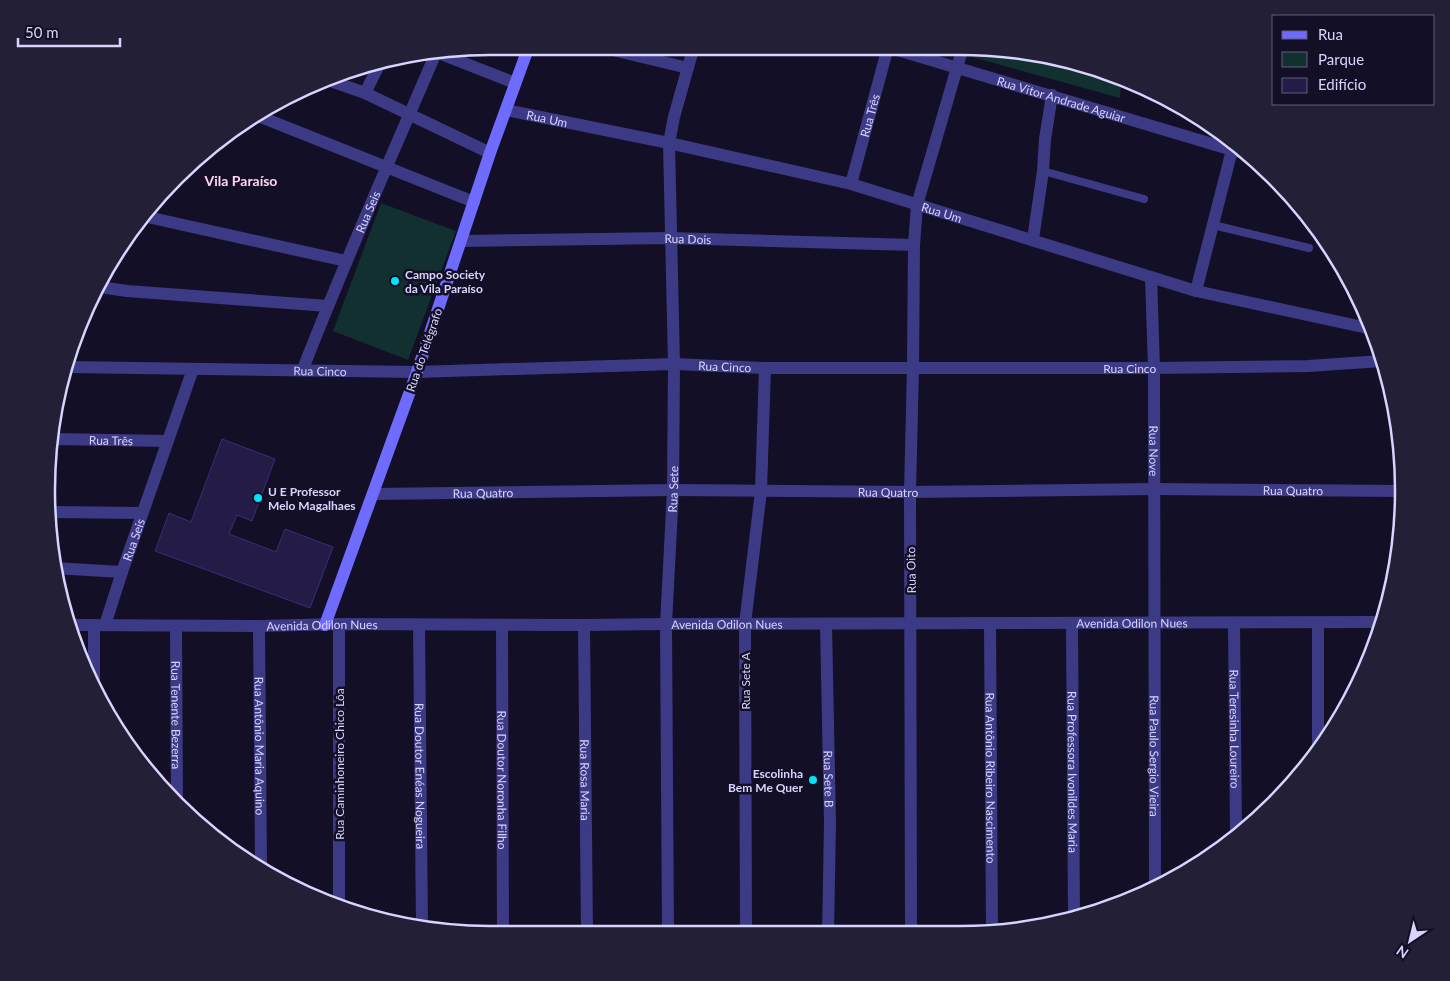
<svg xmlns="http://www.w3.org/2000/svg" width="1450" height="981" font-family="Lato,sans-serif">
<rect width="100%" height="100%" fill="#130f26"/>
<path fill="#12302f" d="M974,48L1046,55L1121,80L1120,98L972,57Z
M381,203L456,231L408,360L333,331Z"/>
<path fill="#241b47" stroke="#3b2d73" d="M222,439L275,459L252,521L237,515L229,534L276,552L285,529L333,547L310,608L155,551L169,513L191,522Z"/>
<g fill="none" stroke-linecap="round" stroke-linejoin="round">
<path stroke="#3d3a85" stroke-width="8" d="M1043,171L1144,199
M1213,225L1309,248"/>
<g stroke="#3d3a85" stroke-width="12">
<path d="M596,46L688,68"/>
<path id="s1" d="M884,46L1239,152"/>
<path d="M441,54L515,83"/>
<path d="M328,80L365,93L490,153"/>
<path d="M365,93L379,65"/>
<path id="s2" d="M506,110L669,143L851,184L1196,291L1372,329"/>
<path d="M256,115L474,202"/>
<path id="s3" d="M851,184L888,47"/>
<path d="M143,216L346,261"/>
<path d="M1033,239L1043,171L1045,139L1052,95"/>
<path id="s4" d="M462,241L670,238L914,245"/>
<path id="s5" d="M1151,277L1154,368L1155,887"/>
<path d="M100,287L127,291L328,306"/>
<path d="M1196,291L1232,150"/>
<path id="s6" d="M69,367L417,372L674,364L765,368H1154L1308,366L1382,361"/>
<path id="s7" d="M303,369C344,263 390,160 435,55"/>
<path id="s8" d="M52,439L168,441"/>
<path id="s9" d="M373,494L673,490L910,492L1153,489L1404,491"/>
<path d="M51,512L142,513"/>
<path d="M54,568L122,572"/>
<path id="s10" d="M990,623L992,932"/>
<path id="s11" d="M1234,623L1236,835"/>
<path id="s12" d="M826,624L830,822L828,935"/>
<path id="s13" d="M1072,624L1074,918"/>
<path id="s14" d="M73,625L259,626L339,624L584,625L666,624L1381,622"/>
<path d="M94,625V683"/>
<path id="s15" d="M105,625L122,572L193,369"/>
<path id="s16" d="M419,625L422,928"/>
<path id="s17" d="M502,625L503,935"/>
<path id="s18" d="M584,625L587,935"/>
<path id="s19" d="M176,626L177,805"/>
<path id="s20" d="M259,626L261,865"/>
<path d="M1318,751V623"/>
<path d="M339,904V624"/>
<path id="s21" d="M668,935L666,624L673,490L674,364L669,143L674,117L694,46"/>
<path d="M746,935L745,624L761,491L765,368"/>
<path d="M911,935L910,492L913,368L914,245L917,205L963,47"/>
</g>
<path stroke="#6f6bff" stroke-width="12" d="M325,625L417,372L490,153L529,46"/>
</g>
<g fill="#00e5ff" stroke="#130f26" stroke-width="2">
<circle cx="395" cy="281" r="5"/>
<circle cx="258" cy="498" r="5"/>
<circle cx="813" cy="780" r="5"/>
</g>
<g text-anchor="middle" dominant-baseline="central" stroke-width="5" stroke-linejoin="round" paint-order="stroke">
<g font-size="12" fill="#d9d4ff" stroke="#130f26">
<text stroke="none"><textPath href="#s1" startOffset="185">Rua Vitor Andrade Aguiar</textPath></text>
<text stroke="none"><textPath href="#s3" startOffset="71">Rua Três</textPath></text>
<text stroke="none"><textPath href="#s2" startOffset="42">Rua Um</textPath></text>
<text stroke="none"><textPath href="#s7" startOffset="170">Rua Seis</textPath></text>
<text stroke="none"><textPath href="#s2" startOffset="448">Rua Um</textPath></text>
<text stroke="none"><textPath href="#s4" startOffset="226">Rua Dois</textPath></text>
<text transform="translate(424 350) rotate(-71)">Rua do Telégrafo</text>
<text stroke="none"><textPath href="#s6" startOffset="656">Rua Cinco</textPath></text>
<text stroke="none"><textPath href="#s6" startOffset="1061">Rua Cinco</textPath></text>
<text stroke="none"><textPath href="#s6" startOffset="251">Rua Cinco</textPath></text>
<text stroke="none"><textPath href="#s8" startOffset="59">Rua Três</textPath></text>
<text stroke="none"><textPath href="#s5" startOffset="174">Rua Nove</textPath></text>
<text stroke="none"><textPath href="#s21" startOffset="446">Rua Sete</textPath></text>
<text stroke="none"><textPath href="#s9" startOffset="920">Rua Quatro</textPath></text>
<text stroke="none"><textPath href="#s9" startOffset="515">Rua Quatro</textPath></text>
<text stroke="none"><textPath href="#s9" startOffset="110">Rua Quatro</textPath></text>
<text stroke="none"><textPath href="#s15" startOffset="90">Rua Seis</textPath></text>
<text transform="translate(911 570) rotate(-91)">Rua Oito</text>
<text stroke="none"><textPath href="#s14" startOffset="654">Avenida Odilon Nues</textPath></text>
<text stroke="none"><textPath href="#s14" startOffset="1059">Avenida Odilon Nues</textPath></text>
<text stroke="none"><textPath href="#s14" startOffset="249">Avenida Odilon Nues</textPath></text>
<text transform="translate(745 681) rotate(-90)">Rua Sete A</text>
<text stroke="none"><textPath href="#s19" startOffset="89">Rua Tenente Bezerra</textPath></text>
<text stroke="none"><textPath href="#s11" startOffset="106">Rua Teresinha Loureiro</textPath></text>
<text stroke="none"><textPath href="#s20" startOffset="120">Rua Antônio Maria Aquino</textPath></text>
<text stroke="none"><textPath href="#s5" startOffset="479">Rua Paulo Sergio Vieira</textPath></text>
<text transform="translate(339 764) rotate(-90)">Rua Caminhoneiro Chico Lôa</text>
<text stroke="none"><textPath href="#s13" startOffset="148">Rua Professora Ivonildes Maria</textPath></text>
<text stroke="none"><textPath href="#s16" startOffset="151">Rua Doutor Enéas Nogueira</textPath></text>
<text stroke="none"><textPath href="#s10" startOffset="155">Rua Antônio Ribeiro Nascimento</textPath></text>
<text stroke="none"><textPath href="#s12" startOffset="155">Rua Sete B</textPath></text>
<text stroke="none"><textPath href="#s17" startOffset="155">Rua Doutor Noronha Filho</textPath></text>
<text stroke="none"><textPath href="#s18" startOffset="155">Rua Rosa Maria</textPath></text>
</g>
<g font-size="12" font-weight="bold" fill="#d9d4ff" stroke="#130f26" text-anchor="start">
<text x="405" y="274">Campo Society<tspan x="405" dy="14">da Vila Paraíso</tspan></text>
<text x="268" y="491">U E Professor<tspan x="268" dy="14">Melo Magalhaes</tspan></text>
<text x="803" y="773" text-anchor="end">Escolinha<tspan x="803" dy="14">Bem Me Quer</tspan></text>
</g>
<g font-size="14" font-weight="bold" fill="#ffd6f0" stroke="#130f26">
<text x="241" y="180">Vila Paraíso</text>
</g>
</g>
<path d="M0 0H1450V981H0ZM490 55H960A435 435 0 0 1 1395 490V491A435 435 0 0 1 960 926H490A435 435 0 0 1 55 491V490A435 435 0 0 1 490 55Z" fill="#231f37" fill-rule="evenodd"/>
<path fill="none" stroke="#d9d4ff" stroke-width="2.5" d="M490 55H960A435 435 0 0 1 1395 490V491A435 435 0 0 1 960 926H490A435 435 0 0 1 55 491V490A435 435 0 0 1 490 55Z"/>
<rect x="1272" y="15" width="162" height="90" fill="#130f26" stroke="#625e7d"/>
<rect x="1282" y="31" width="25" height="8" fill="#6f6bff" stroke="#625e7d"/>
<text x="1318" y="40" font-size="15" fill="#d9d4ff">Rua</text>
<rect x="1282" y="52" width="25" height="15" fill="#12302f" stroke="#625e7d"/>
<text x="1318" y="65" font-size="15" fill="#d9d4ff">Parque</text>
<rect x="1282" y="78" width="25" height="15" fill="#241b47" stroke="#625e7d"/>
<text x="1318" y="90" font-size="15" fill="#d9d4ff">Edifício</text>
<g transform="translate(1410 941) rotate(215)" stroke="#130f26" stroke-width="4" paint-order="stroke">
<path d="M0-4L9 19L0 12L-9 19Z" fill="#d9d4ff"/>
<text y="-8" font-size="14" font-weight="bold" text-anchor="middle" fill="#d9d4ff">N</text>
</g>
<path d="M18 38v8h102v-8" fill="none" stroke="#d9d4ff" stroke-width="2.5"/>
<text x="25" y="38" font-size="15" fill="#d9d4ff" stroke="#130f26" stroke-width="4" paint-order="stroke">50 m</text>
</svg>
